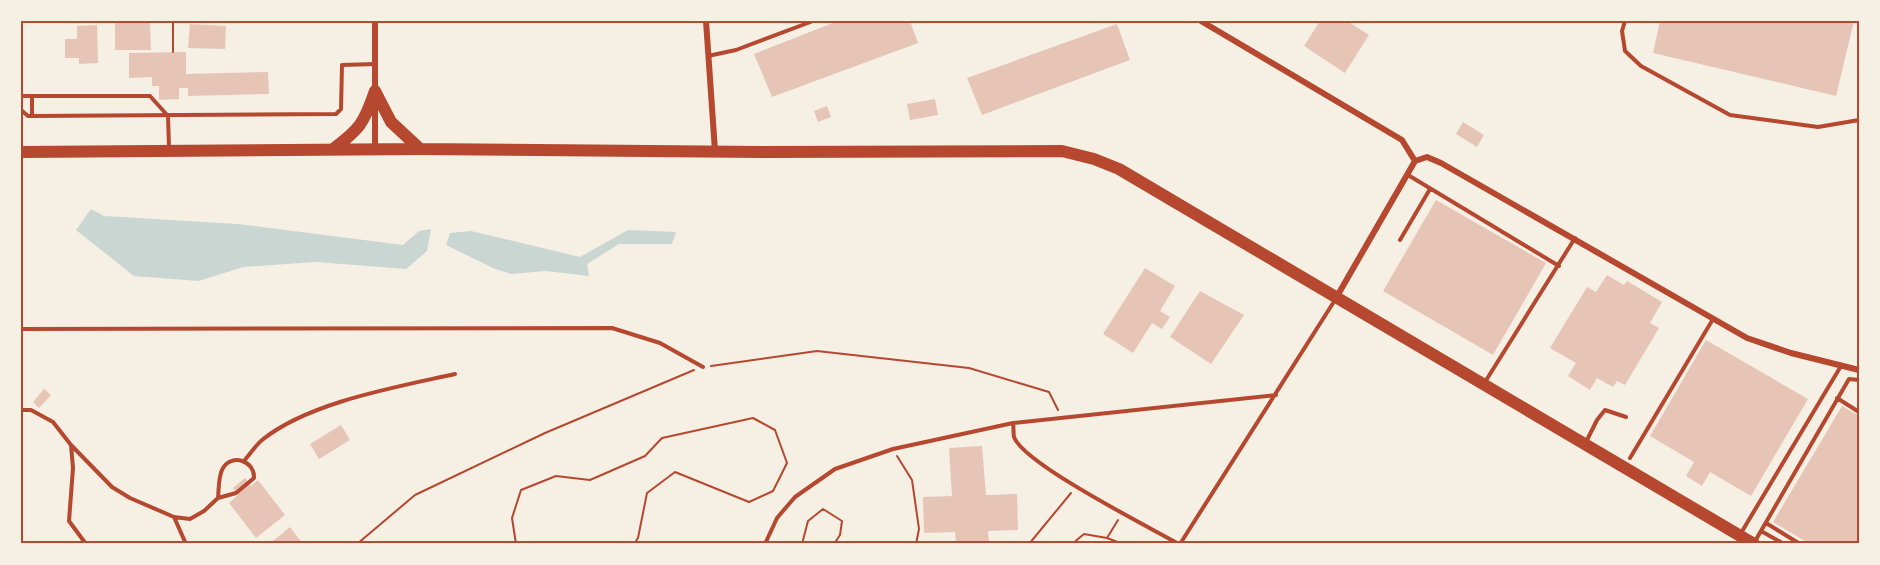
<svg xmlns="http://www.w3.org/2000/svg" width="1880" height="565" font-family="'DM Sans',sans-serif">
<rect width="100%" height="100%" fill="#f6efe4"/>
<path fill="#c9d6d2" d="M91,209L104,216L238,224L403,245L419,231L431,229L427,251L406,269L316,262L243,267L199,281L134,276L76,230Z
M628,230L676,232L672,244H619L587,264L589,276L546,271L511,274L493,268L446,245L450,233L471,231L580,257Z"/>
<path fill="#e6c5b7" d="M838,21H910L918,43L772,97L754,54Z
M1320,21H1347L1369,35L1345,73L1304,46Z
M1660,21H1854L1836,96L1653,53Z
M115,23H150L151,50H115Z
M190,24L226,26L225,49L188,48Z
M1117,24L1130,60L982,115L967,78Z
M97,25L98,63L79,64V58H65V39H77V26Z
M186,52V74L268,72L269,94L188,96V88H179V99L159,100V86H152V77L129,78V53Z
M935,99L938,115L910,120L907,104Z
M827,106L831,117L818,122L814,111Z
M1463,122L1484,135L1477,147L1456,134Z
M1436,200L1546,263L1493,355L1383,291Z
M1145,268L1175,286L1160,311L1170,317L1162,329L1152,323L1133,353L1103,334Z
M1607,275L1624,285L1627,281L1662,302L1650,323L1659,328L1625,385L1617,381L1613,387L1597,378L1590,390L1568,376L1576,363L1550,348L1587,287L1596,292Z
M1200,291L1244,315L1211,364L1170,337Z
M1706,340L1808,399L1751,496L1710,472L1702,486L1686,476L1694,462L1650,436Z
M44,389L51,395L39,408L33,402Z
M1842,406L1859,416V544H1810L1773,522Z
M341,425L350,440L319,459L310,444Z
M982,446L986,495L1017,494L1018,530L988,531L989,544H956L955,532L924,533L923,497L952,496L949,448Z
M245,478L251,486L258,480L285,515L256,538L229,503L238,495L233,488Z
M290,527L303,544H269Z"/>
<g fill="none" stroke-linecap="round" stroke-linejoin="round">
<path stroke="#b5482f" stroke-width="2" d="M173,21V52
M711,366L817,351L969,368L1049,392L1058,410
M897,456L912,480L919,529L916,544
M1107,538L1118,520
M357,544L415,495L545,433L694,370
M516,544L512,518L521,490L556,476L590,480L645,456L662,438L753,418L775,430L787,463L773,491L749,502L675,472L647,493L638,538L634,544
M802,544L808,521L823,509L842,521L840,535L834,544
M1029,544L1071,493
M1072,544L1084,534L1107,538L1123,544"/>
<path stroke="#b5482f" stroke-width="4" d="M1625,21L1622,31L1625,51L1641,66L1730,115L1818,127L1859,120
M708,56L736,50L813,21
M21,96H150L168,116L169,147
M21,110L28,116H32V96
M32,116L336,114L341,109L342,65L375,64
M1408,175L1559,266
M1400,240L1430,189
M21,329L612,328L660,343L703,367
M1485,382L1575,238
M1837,398L1859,412
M21,410H31L53,422L71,445L73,468L69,521L86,544
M1013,423C1014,427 1013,433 1014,437C1024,464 1149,527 1179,544
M1586,442L1597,420L1605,410L1626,417
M71,445L112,487L130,498L174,517L190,519L204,511L218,498L236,493L254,478C255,461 232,453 223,468C218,476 219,489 218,498
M1630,458L1713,319
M244,461C250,454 255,446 262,440C309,402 397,387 455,374
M174,517L186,544
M1766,523L1800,544
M1761,531L1784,544
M1741,533L1841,366
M1754,543L1849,379L1859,380
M765,544L777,518L795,497L835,469L893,449L1013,423L1276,395
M1180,544L1335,300"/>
<path stroke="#b5482f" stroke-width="6" d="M375,21V91
M706,21L715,151
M1201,21L1402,140L1415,161
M375,102V149
M1415,161L1427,157L1441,163L1747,338L1791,353L1859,370
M1336,298L1415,161"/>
<path stroke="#b5482f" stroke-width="12" d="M375,91L391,122L420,149
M333,149C360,129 364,123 375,91
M21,152L420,149L761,152L1062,151L1094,159L1119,169L1754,544"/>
</g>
<rect width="1880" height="565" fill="none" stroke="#f6efe4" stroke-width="45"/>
<rect x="22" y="22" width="1836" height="520" fill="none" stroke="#b5482f" stroke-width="2"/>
</svg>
